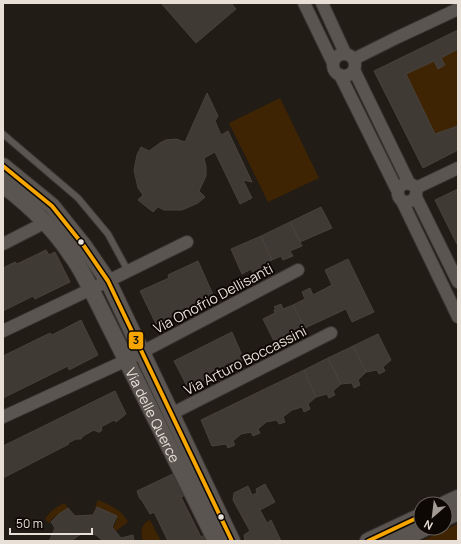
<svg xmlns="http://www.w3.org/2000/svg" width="461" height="544" font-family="Manrope,sans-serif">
<rect width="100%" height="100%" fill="#221c16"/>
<path fill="#3e2403" d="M458,49V126L435,134L406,74L434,61L438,69L445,65L441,58Z
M280,98L319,178L268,202L229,123Z
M98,500C110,505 122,510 128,522L116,531L113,528L117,519L112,515L95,507Z
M65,503L68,509L53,518L49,523L45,519C50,511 57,506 65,503Z
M150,520L161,541H143C140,532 141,524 150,520Z
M458,524V541H421Z"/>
<path fill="#403a34" stroke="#48423d" d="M161,3H231L236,9L196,43Z
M458,30V49L441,58L445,65L438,69L434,61L406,74L435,134L458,126V150L423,168L374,71Z
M207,93L218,116L215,121L221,135L228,131L252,182L243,180L252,198L240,204L215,152L204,158L206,167V176L199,191L205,197L198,203L182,210H164L158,207L153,212L138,200L143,195L138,188L134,170L137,155L141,147L149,151L160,143L166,140L176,139L185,142Z
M458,189V246L435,200Z
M321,207L332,228L300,242L290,222Z
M290,222L302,246L290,251L293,256L283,260L281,256L272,260L261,236Z
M261,236L272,260L261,265L263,269L253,274L251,269L242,274L231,249Z
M46,250L49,255L55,252L70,282L35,299L33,296L3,311V268L15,262L17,264Z
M348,259L374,312L352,322L346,309L305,328L293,305L305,299L302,292L310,288L313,295L332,285L325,270Z
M198,261L214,297L156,324L140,291L169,278L168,275Z
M281,304L283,309L293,305L305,328L275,343L263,319L275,313L274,310L276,309L274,307Z
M81,320L98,355L69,370L68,366L3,398V356L50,333L52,335Z
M232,332L244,360L188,388L174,361Z
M378,334L391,360L383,367L385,371L379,374L377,370L366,372L353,346Z
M353,346L366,372L358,380L360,385L354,388L352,383L341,384L328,358Z
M328,358L341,384L333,391L335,395L329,398L327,394L316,397L304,370Z
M304,370L316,397L308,404L310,409L304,412L302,407L292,410L283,417L285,422L279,424L277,420L266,422L258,429L260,433L253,436L251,432L241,434L233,441L235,445L228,448L226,444L212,446L201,420Z
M115,391L126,414L116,422L114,420L101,427L102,430L100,432H98L94,430L83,436L81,439H76L68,443L69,444L3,478V446Z
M179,471L187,494L181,497L201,537L208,533L211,541H168L154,512L150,514L141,499H140L137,491Z
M265,484L275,502L260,510L267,523L271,520L281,541H245L244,535L250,531L233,500L234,493L248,486L252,495L257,493L256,489Z
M97,507L117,516L112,527L121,538L133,535L134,541H103L96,535L88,533L81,534L71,541H49L55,528L51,522L59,514L68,508L75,516L93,515Z"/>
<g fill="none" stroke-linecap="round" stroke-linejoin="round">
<g stroke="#3b3631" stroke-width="8">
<path id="lane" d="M3,134L78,198L108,234L128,271"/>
</g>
<g stroke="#3b3631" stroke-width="14">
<path id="street" d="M304,3L333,63
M322,3L345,53
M333 65a11 11 0 1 1 22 0a11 11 0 1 1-22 0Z
M354,59L396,38L458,9
M354,70L409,183
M340,75L398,192
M416,188L458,168
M416,197L458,282
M402,201C411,204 418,198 416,188C406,176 390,190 402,201L458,317
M3,244L46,222
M3,331L108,281L187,242
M171,414L331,333
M3,417L127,360L298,270"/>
</g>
<g stroke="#3b3631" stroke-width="18">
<g id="secondary">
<path d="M3,166L52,206L84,246L108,281L232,541"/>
<path id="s1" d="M3,185C29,205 53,227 71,255C79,265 85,278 91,289L216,541"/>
<path d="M445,504L458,498"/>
<path d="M445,518L458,512"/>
<path d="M368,541L421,516"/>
<path d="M398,541L425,528"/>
</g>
</g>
<use href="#lane" stroke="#5a5550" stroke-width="6"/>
<use href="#street" stroke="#5a5550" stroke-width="12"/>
<use href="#secondary" stroke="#5a5550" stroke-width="16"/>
<g stroke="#0d0804" stroke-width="7">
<path id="bus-1" d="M3,166L52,206L84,246L108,281L232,541
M368,541L421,516"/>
</g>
<use href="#bus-1" stroke="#f7a600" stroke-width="4"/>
</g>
<g fill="#e8e0d7" stroke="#0d0804" stroke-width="1.5">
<circle cx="81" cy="242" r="3.5"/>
<circle cx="221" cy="517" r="3.5"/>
</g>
<g text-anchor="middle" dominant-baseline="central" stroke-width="4" stroke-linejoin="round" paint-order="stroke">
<g font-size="14" fill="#e8e0d7" stroke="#0d0804">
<text transform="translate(213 298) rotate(-28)">Via Onofrio Dellisanti</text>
<text transform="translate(245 360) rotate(-27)">Via Arturo Boccassini</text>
<text stroke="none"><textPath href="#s1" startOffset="278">Via delle Querce</textPath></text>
</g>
</g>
<rect stroke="#0d0804" stroke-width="1.5" x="128" y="331" width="16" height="19" rx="4" fill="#f7a600"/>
<g font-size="11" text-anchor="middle" font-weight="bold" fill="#111">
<text x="136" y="344">3</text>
</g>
<rect width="461" height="544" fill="none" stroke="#e8e0d7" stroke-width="8"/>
<g transform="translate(433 516) rotate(208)"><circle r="19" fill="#0d0804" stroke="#655e58"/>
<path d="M0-3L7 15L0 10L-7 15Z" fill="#a39b93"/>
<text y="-6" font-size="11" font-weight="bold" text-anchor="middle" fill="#e8e0d7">N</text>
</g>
<path d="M10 528v6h82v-6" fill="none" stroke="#e8e0d7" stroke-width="2"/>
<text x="16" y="528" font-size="12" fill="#e8e0d7" stroke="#0d0804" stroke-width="3" paint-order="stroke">50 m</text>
</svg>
